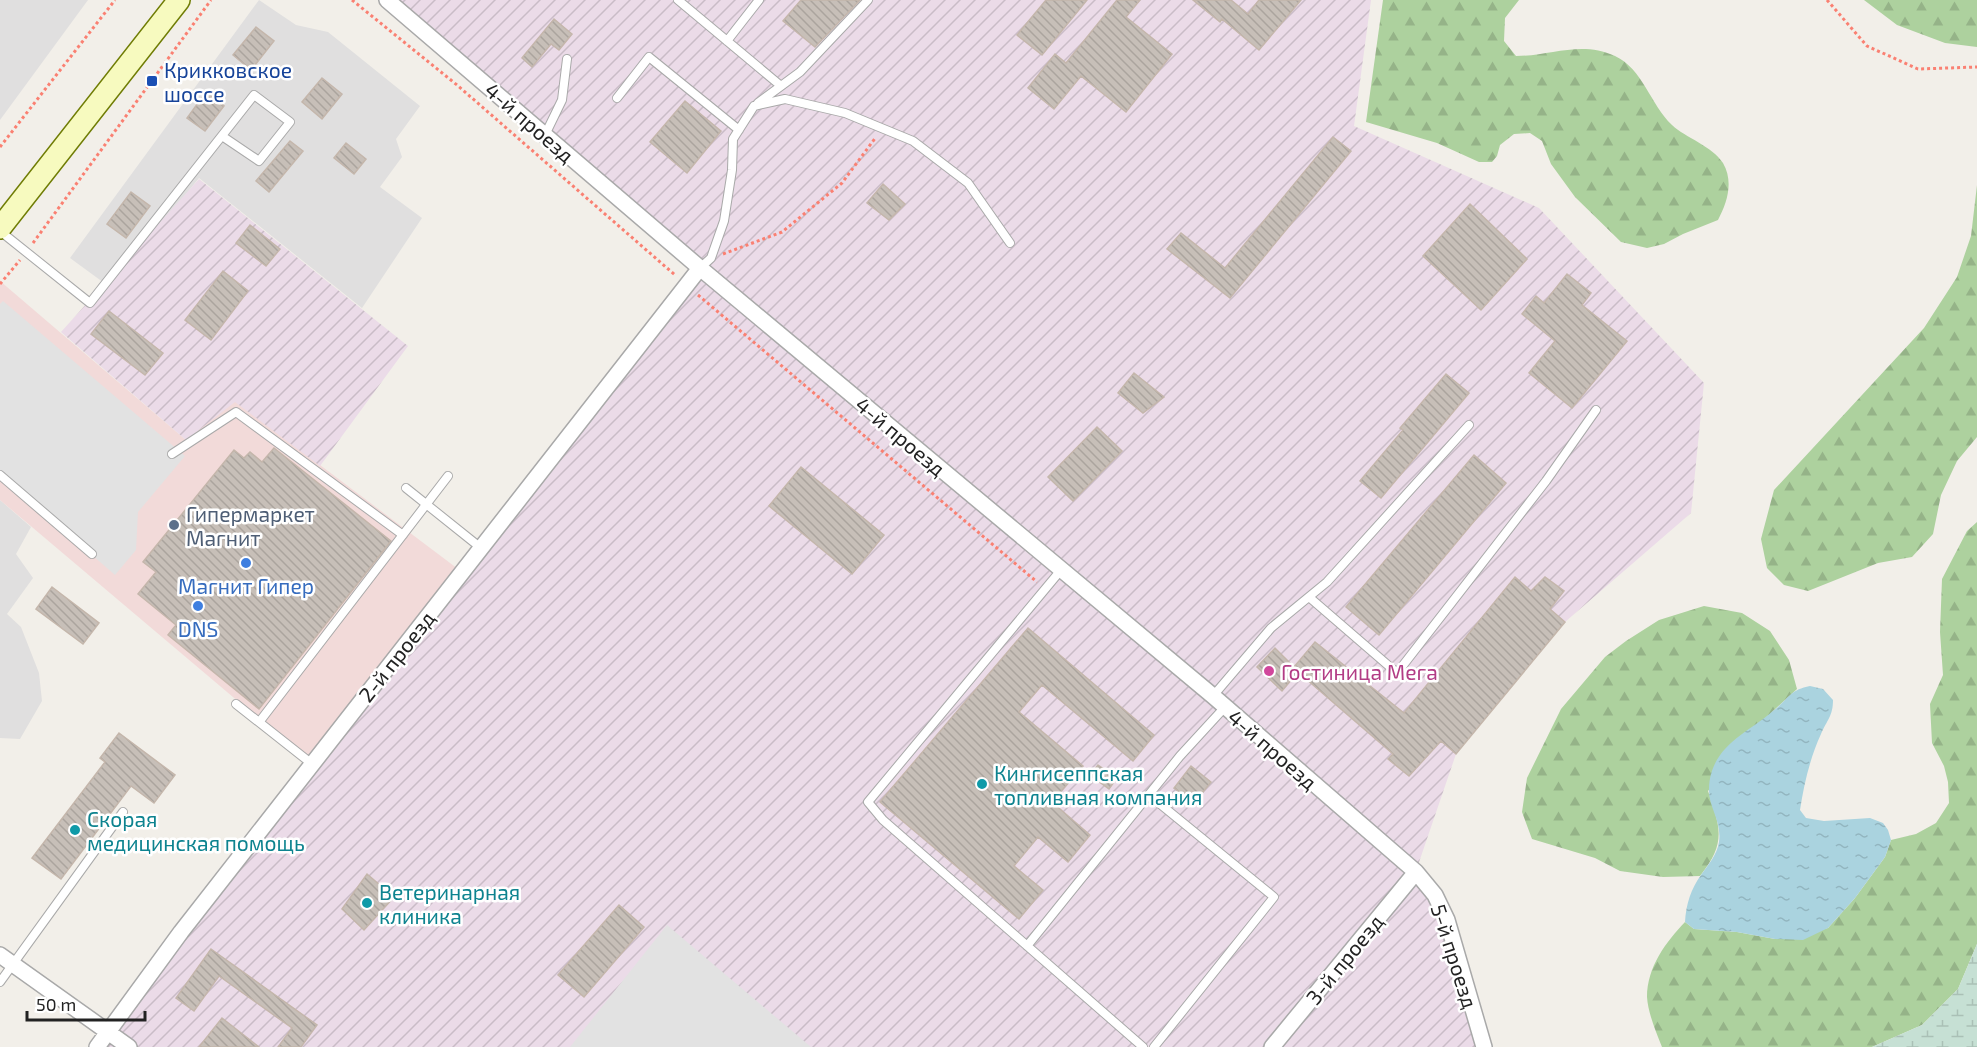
<svg xmlns="http://www.w3.org/2000/svg" width="1977" height="1047" font-family="'Exo 2',sans-serif">
<defs>
<pattern id="industrial-furrows" width="10" height="10" patternUnits="userSpaceOnUse" patternTransform="scale(1.5)"><rect width="10" height="10" fill="#ebdbe8"/><path d="M-1 1l2-2M0 10L10 0M9 11l2-2" fill="none" stroke="#c9bcc7"/></pattern>
<pattern id="forest-firs" width="22" height="20" patternUnits="userSpaceOnUse" patternTransform="scale(1.5)"><rect width="22" height="20" fill="#add19e"/><path d="M5 1l3.5 6h-7zM16 11l3.5 6h-7z" fill="#95b388"/></pattern>
<pattern id="wetland-marsh" width="20" height="14" patternUnits="userSpaceOnUse" patternTransform="scale(1.5)"><rect width="20" height="14" fill="#c6e0d4"/><path d="M1 5h8M5 5V1M11 12h8M15 12V8" fill="none" stroke="#aac0b6"/></pattern>
<pattern id="water-ripples" width="26" height="14" patternUnits="userSpaceOnUse" patternTransform="scale(1.5)"><rect width="26" height="14" fill="#aad3df"/><path d="M2 4q2-2 4 0t4 0M15 11q2-2 4 0t4 0" fill="none" stroke="#92b5bf"/></pattern>
<pattern id="building-back-hatch" width="6" height="6" patternUnits="userSpaceOnUse" patternTransform="scale(1.5)"><rect width="6" height="6" fill="#c7bfb8"/><path d="M-1 5l2 2M0 0l6 6M5-1l2 2" fill="none" stroke="#aba49e"/></pattern>
</defs>
<rect width="100%" height="100%" fill="#f2efe9"/>
<path fill="#e0dfdf" d="M0,0H88L0,120Z
M259,0L296,25L328,32L420,106L396,139L402,157L380,187L422,218L362,308L199,178L111,288L70,258Z
M0,500L31,527L16,554L33,578L7,614L21,627L39,673L42,701L20,739L0,738Z"/>
<path fill="#f2dad9" d="M0,281L186,440L235,401L462,572L312,764L0,500Z"/>
<path fill="url(#industrial-furrows)" d="M387,0H1371L1354,126L1539,208L1704,383L1691,513L1565,622L1456,754L1416,871L1447,920L1481,1047H97L700,269Z
M199,179L408,346L320,466L235,402L186,440L61,332Z"/>
<path fill="url(#forest-firs)" d="M1383,0H1519L1505,18L1504,41L1516,56C1550,56 1581,40 1615,56C1643,69 1650,104 1672,125C1686,138 1712,146 1723,163C1734,182 1727,203 1718,220L1683,234L1664,244L1647,248L1621,242L1575,197L1551,164L1542,141L1530,133L1514,134L1500,145L1497,156L1492,162H1479L1437,143L1366,122Z
M1864,0H1977V47L1945,43L1897,25Z
M1977,185V437L1957,461L1941,495L1933,534L1912,557L1878,563L1808,591L1784,585L1767,568L1761,539L1774,490L1924,328L1957,277L1971,236Z
M1977,522V944L1958,989L1922,1025L1872,1047H1662C1656,1032 1648,1013 1647,997C1647,967 1666,942 1685,922L1694,929L1737,932L1775,939L1828,928L1855,898L1885,857L1891,840L1916,834L1936,823L1949,803L1948,782L1944,766L1932,743L1930,704L1943,675L1940,632L1942,579L1967,531Z
M1704,606L1742,613L1770,631L1789,660L1797,689L1773,711L1708,791C1721,829 1726,843 1700,876L1663,877L1620,871L1595,858L1532,839L1522,812L1527,778L1561,709L1605,657L1626,641L1659,620Z"/>
<path fill="url(#wetland-marsh)" d="M1977,944V1047H1872L1922,1025L1958,989Z"/>
<path fill="#e2e2e2" d="M3,301L185,456L138,512L136,550L115,575L0,475V304Z
M667,925L811,1047H570Z"/>
<path fill="url(#water-ripples)" d="M1810,686L1823,689L1833,700C1833,716 1827,720 1821,734C1810,758 1804,784 1800,810L1806,818L1824,821L1870,818L1883,823L1888,830L1891,840L1885,857L1855,898L1828,928L1803,940L1775,939L1737,932L1694,929L1685,922C1686,904 1691,889 1701,875C1708,865 1717,855 1719,842C1722,821 1708,806 1709,789C1710,747 1746,734 1773,711C1789,699 1789,690 1810,686Z"/>
<path fill="url(#building-back-hatch)" stroke="#c4b6ab" stroke-width="1.5" d="M801,0H860L815,47L783,21Z
M1046,0H1087L1042,55L1017,35Z
M1117,0H1140L1126,17L1172,54L1126,112L1081,76L1054,109L1028,88L1055,54L1066,63Z
M1193,0H1231L1248,14L1259,0H1301L1259,50L1222,19L1220,22Z
M554,19L572,34L559,50L551,44L532,67L522,58Z
M256,27L274,41L251,70L233,55Z
M322,78L342,94L322,119L302,102Z
M206,92L224,106L205,131L187,118Z
M685,101L721,131L687,173L650,142Z
M1333,137L1351,151L1230,298L1167,249L1181,233L1225,268Z
M290,141L303,151L269,192L256,181Z
M346,143L366,159L354,174L334,158Z
M883,184L905,204L889,220L867,203Z
M131,192L150,206L126,238L107,224Z
M1470,204L1527,259L1481,310L1423,256Z
M250,225L280,249L266,266L236,243Z
M223,271L248,291L211,340L185,320Z
M1567,274L1591,293L1582,305L1627,341L1572,408L1529,373L1555,341L1522,314L1536,296L1544,303Z
M109,311L163,353L145,375L91,334Z
M1134,373L1164,397L1143,413L1118,393Z
M1446,374L1469,393L1381,498L1360,481L1403,430L1400,428Z
M1097,427L1122,451L1073,501L1048,477Z
M274,448L391,541L259,709L168,635L176,625L138,594L156,572L143,562L234,450L244,458L250,452L262,462Z
M1474,455L1506,483L1379,635L1346,607Z
M801,467L884,535L852,574L769,506Z
M1515,577L1531,591L1545,577L1564,591L1550,609L1565,622L1456,754L1441,741L1409,776L1388,759L1393,754L1298,672L1282,691L1257,667L1275,648L1294,667L1315,642L1404,713Z
M52,587L99,623L83,644L36,609Z
M1028,628L1154,735L1133,761L1042,685L1019,712L1083,766L1052,802L1090,835L1068,862L1038,837L1014,866L1043,890L1019,919L880,802Z
M119,733L175,775L154,803L131,786L61,879L32,858L105,762L100,758Z
M1098,765L1117,778L1109,789L1090,775Z
M1191,766L1211,782L1194,803L1174,788Z
M367,874L394,897L364,930L342,909Z
M619,905L644,927L584,997L558,975Z
M211,949L317,1025L301,1047H278L292,1028L219,976L194,1011L176,998Z
M222,1018L259,1047H199Z"/>
<g fill="none" stroke-linecap="round" stroke-linejoin="round">
<g stroke="#a9a9a9" stroke-width="10">
<path id="lane" d="M678,0L781,86
M727,41L759,0
M617,98L649,57L739,130
M758,103L800,72L868,0
M545,135L562,100L567,59
M0,231L90,303L254,95L290,122L259,161L222,136
M700,268L711,258L724,221L732,170L733,139L754,106L785,99L845,113L913,141L968,183L1010,243
M172,454L236,412L403,535
M0,475L92,554
M406,488L481,548
M1061,570L868,802L883,820L1143,1047
M1309,597L1397,673L1546,481L1596,410
M1213,696L1271,628L1327,582L1469,425
M236,704L312,764
M260,721L448,476
M1149,795L1274,897L1154,1047
M1027,946L1180,756L1225,707
M0,982L123,812"/>
</g>
<g stroke="#a9a9a9" stroke-width="18">
<path id="street" d="M387,0L700,268L1213,696L1416,872L1435,895L1447,920L1484,1047
M0,955L129,1047
M97,1047L181,932L700,268
M1272,1047L1416,872"/>
</g>
<g stroke="#707d05" stroke-width="24">
<path id="secondary" d="M0,228L179,0"/>
</g>
<path stroke="#fa8072" stroke-width="3" stroke-dasharray="3 3" stroke-linecap="butt" d="M352,0L457,85L675,275
M1827,0L1867,46L1918,69L1977,67
M0,147L115,0
M33,243L211,0
M723,254L782,232L842,183L876,137
M0,284L20,260
M698,295L1037,582"/>
<use href="#lane" stroke="#fff" stroke-width="8"/>
<use href="#street" stroke="#fff" stroke-width="15"/>
<use href="#secondary" stroke="#f7fabf" stroke-width="21"/>
</g>
<rect fill="#1a4fb4" stroke="#fff" stroke-width="2" x="146" y="75" width="12" height="12" rx="3"/>
<circle fill="#5c6f8a" stroke="#fff" stroke-width="2" cx="174" cy="525" r="6"/>
<g fill="#3f7fe0" stroke="#fff" stroke-width="2">
<circle cx="246" cy="563" r="6"/>
<circle cx="198" cy="606" r="6"/>
</g>
<circle fill="#d1479c" stroke="#fff" stroke-width="2" cx="1269" cy="671" r="6"/>
<g fill="#0f9aa8" stroke="#fff" stroke-width="2">
<circle cx="982" cy="784" r="6"/>
<circle cx="75" cy="830" r="6"/>
<circle cx="367" cy="903" r="6"/>
</g>
<g text-anchor="middle" dominant-baseline="central" stroke-width="5" stroke-linejoin="round" paint-order="stroke">
<g font-size="21" fill="#164399" stroke="#fff" text-anchor="start">
<text x="164" y="69">Крикковское<tspan x="164" dy="24">шоссе</tspan></text>
</g>
<g font-size="21" fill="#222" stroke="#fff">
<text transform="translate(530 122) rotate(41)">4-й проезд</text>
<text transform="translate(901 436) rotate(40)">4-й проезд</text>
<text transform="translate(396 656) rotate(-52)">2-й проезд</text>
<text transform="translate(1273 749) rotate(41)">4-й проезд</text>
<text transform="translate(1455 956) rotate(72)">5-й проезд</text>
<text transform="translate(1344 959) rotate(-51)">3-й проезд</text>
</g>
<g font-size="21" fill="#4e5e75" stroke="#fff" text-anchor="start">
<text x="186" y="513">Гипермаркет<tspan x="186" dy="24">Магнит</tspan></text>
</g>
<g font-size="21" fill="#366cbe" stroke="#fff">
<text x="246" y="585">Магнит Гипер</text>
<text x="198" y="628">DNS</text>
</g>
<g font-size="21" fill="#b23c85" stroke="#fff" text-anchor="start">
<text x="1281" y="671">Гостиница Мега</text>
</g>
<g font-size="21" fill="#0d838f" stroke="#fff" text-anchor="start">
<text x="994" y="772">Кингисеппская<tspan x="994" dy="24">топливная компания</tspan></text>
<text x="87" y="818">Скорая<tspan x="87" dy="24">медицинская помощь</tspan></text>
<text x="379" y="891">Ветеринарная<tspan x="379" dy="24">клиника</tspan></text>
</g>
</g>
<path d="M27 1011v9h118v-9" fill="none" stroke="#222222" stroke-width="3"/>
<text x="36" y="1011" font-size="18" fill="#222222" stroke="#ffffff" stroke-width="4.5" paint-order="stroke">50 m</text>
</svg>
